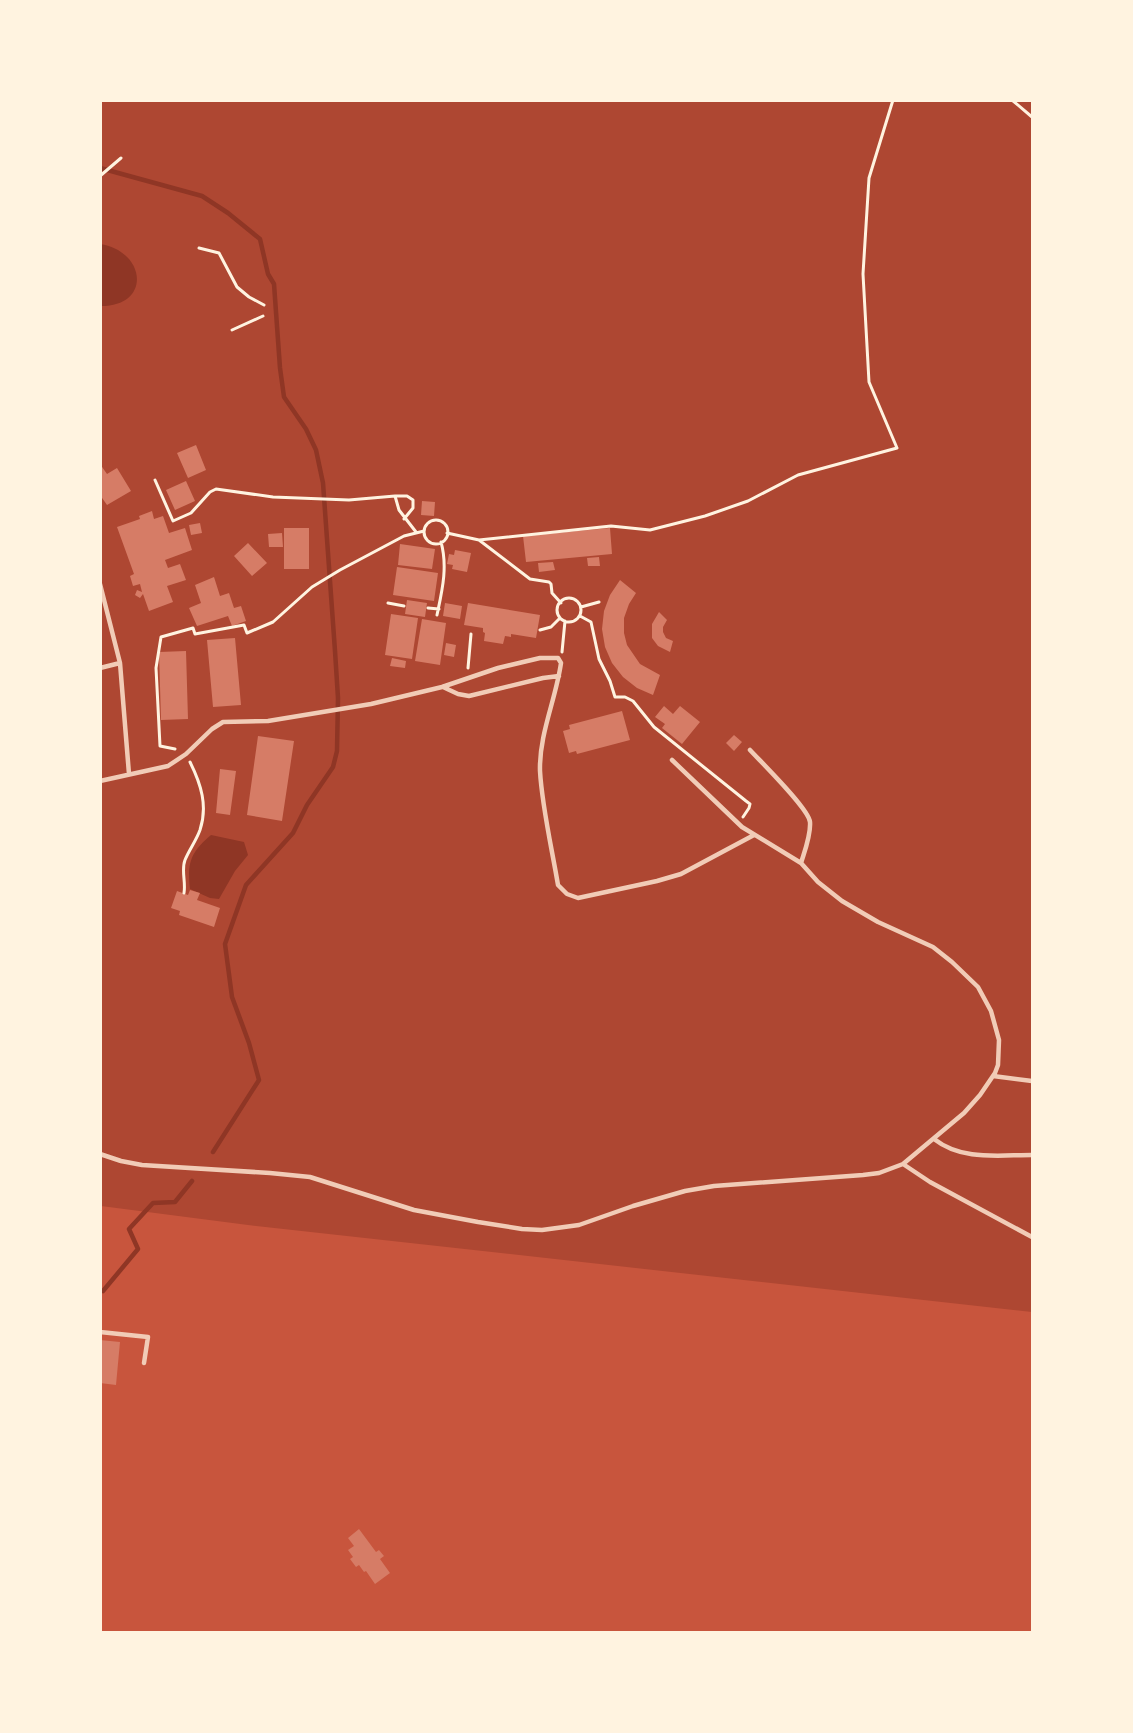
<svg xmlns="http://www.w3.org/2000/svg" width="1133" height="1733" font-family="Mulish,sans-serif">
<rect width="100%" height="100%" fill="#c8553d"/>
<path fill="#ae4732" d="M101,101H1032V1312L248,1225L101,1206Z"/>
<path fill="#8f3625" d="M100,244C146,251 152,306 101,306Z
M211,835L244,842L248,855L235,871L219,899L210,898L190,889C187,862 191,852 211,835Z"/>
<g fill="none" stroke-linecap="round" stroke-linejoin="round">
<path stroke="#8f3625" stroke-width="4.5" d="M100,168L202,196L228,213L260,239L268,274L274,284L280,368L284,397L306,429L316,450L323,483L335,651L338,698L337,751L333,767L307,805L293,833L246,885L225,944L232,997L249,1043L259,1080L213,1152
M103,1291L138,1249L129,1229L153,1203L175,1202L192,1181"/>
</g>
<path fill="#d67c66" d="M196,445L206,470L188,478L177,453Z
M100,464L107,474L117,468L131,491L107,505L100,495Z
M186,481L195,501L175,510L166,490Z
M422,501L435,502L434,516L421,515Z
M152,511L154,519L163,516L169,533L185,528L192,550L165,560L168,568L180,564L186,580L167,586L173,602L149,611L143,594L140,598L135,595L137,590L142,592L140,584L133,586L130,576L134,574L117,527L140,519L139,516Z
M200,523L202,533L191,535L189,525Z
M284,528H309V569H284Z
M610,528L612,554L526,562L523,536Z
M282,533L283,547H269L268,534Z
M248,543L267,563L252,576L234,556Z
M400,544L435,549L432,569L398,565Z
M455,550L471,553L467,572L452,569L453,565L447,564L449,554L454,555Z
M599,557L600,566H588L587,558Z
M553,562L555,570L539,572L538,563Z
M397,567L438,573L434,601L393,595Z
M214,577L220,596L229,593L234,608L241,606L246,621L232,626L228,616L197,626L189,608L201,603L195,585Z
M620,580L636,593L629,604L624,618V633L627,645L640,664L660,675L653,695L637,688L623,677L612,663L605,647L602,629L604,611L610,595Z
M407,600L427,603L425,617L405,614Z
M445,603L462,606L460,619L443,616Z
M468,603L540,615L536,638L511,634V637L505,636L503,644L484,641L485,633L483,632V628L464,625Z
M659,612L667,620L663,627V632L666,638L673,641L670,652L658,646L652,638V624Z
M391,614L418,618L412,659L385,655Z
M422,619L446,623L440,665L415,661Z
M235,638L241,705L213,707L207,640Z
M446,643L456,645L454,657L444,655Z
M186,651L188,719L161,720L159,652Z
M392,658L406,661L405,668L390,666Z
M664,706L673,714L680,706L700,722L682,744L662,728L665,724L655,717Z
M622,711L630,740L577,754L576,751L569,753L563,731L570,729L569,725Z
M734,735L742,742L734,751L726,743Z
M258,736L294,741L282,821L247,815Z
M220,769L236,771L230,815L216,813Z
M190,890L200,893L197,900L220,908L214,927L179,915L180,911L171,908L177,891L188,895Z
M100,1340L120,1342L116,1385L100,1383Z
M359,1529L376,1552L379,1550L384,1556L380,1559L390,1573L375,1584L366,1571L364,1572L359,1565L356,1567L350,1559L353,1557L348,1550L354,1546L348,1538Z"/>
<g fill="none" stroke-linecap="round" stroke-linejoin="round">
<path stroke="#fff3e0" stroke-width="3" d="M1012,100L1032,117
M100,176L121,158
M199,248L219,253L237,287L249,297L264,305
M232,330L263,316
M155,480L173,521L191,513L210,492L216,489L273,497L349,500L395,496L399,510L416,532
M395,496H407L413,500V508L404,519
M424 532a12 12 0 1 1 24 0a12 12 0 1 1-24 0Z
M447,533L479,540L530,579L549,582L551,584L552,593L561,603
M479,540L611,526L650,530L705,516L748,501L798,475L897,448L869,382L863,274L869,178L893,100
M557 610a12 12 0 1 1 24 0a12 12 0 1 1-24 0Z
M388,603L404,606
M581,607L599,602
M428,608L439,609
M437,615C442,591 448,567 441,542
M580,616L591,622L599,659L610,681L615,697H625L633,701L654,727L746,801L750,804L749,808L743,817
M540,630L551,627L560,618
M562,652L565,621
M468,668L471,634
M175,749L160,746L156,668L161,637L193,628L195,634L244,625L247,633L273,622L312,587L340,570L404,536L424,531
M184,893C186,882 181,870 185,860C189,850 196,841 200,830C208,806 201,784 190,762"/>
<path stroke="#f1ccb7" stroke-width="4.5" d="M100,584L120,663L100,668
M120,663L129,774
M443,687L458,694L469,696L543,678L559,676
M750,750C762,763 809,809 810,822C811,835 805,850 801,863
M100,781L168,766L186,754L212,729L223,722L268,721L371,704L442,687L498,668L540,658H558L561,663C556,699 539,734 540,771C542,807 552,849 558,885L567,894L578,898L657,881L681,874L754,835
M993,1076L1032,1081
M934,1139C962,1161 998,1155 1032,1155
M100,1154L121,1161L142,1165L270,1173L310,1177L414,1210L478,1222L522,1229L542,1230L579,1225L633,1206L685,1191L714,1186L863,1175L879,1173L903,1164L964,1113L980,1095L995,1073L998,1065L999,1040L991,1011L978,987L952,962L933,947L878,922L842,901L818,882L801,863L742,827L672,760
M903,1164L930,1182L1032,1237
M100,1332L148,1337L144,1363"/>
</g>
<rect width="1133" height="1733" fill="none" stroke="#fff3e0" stroke-width="204"/>
</svg>
